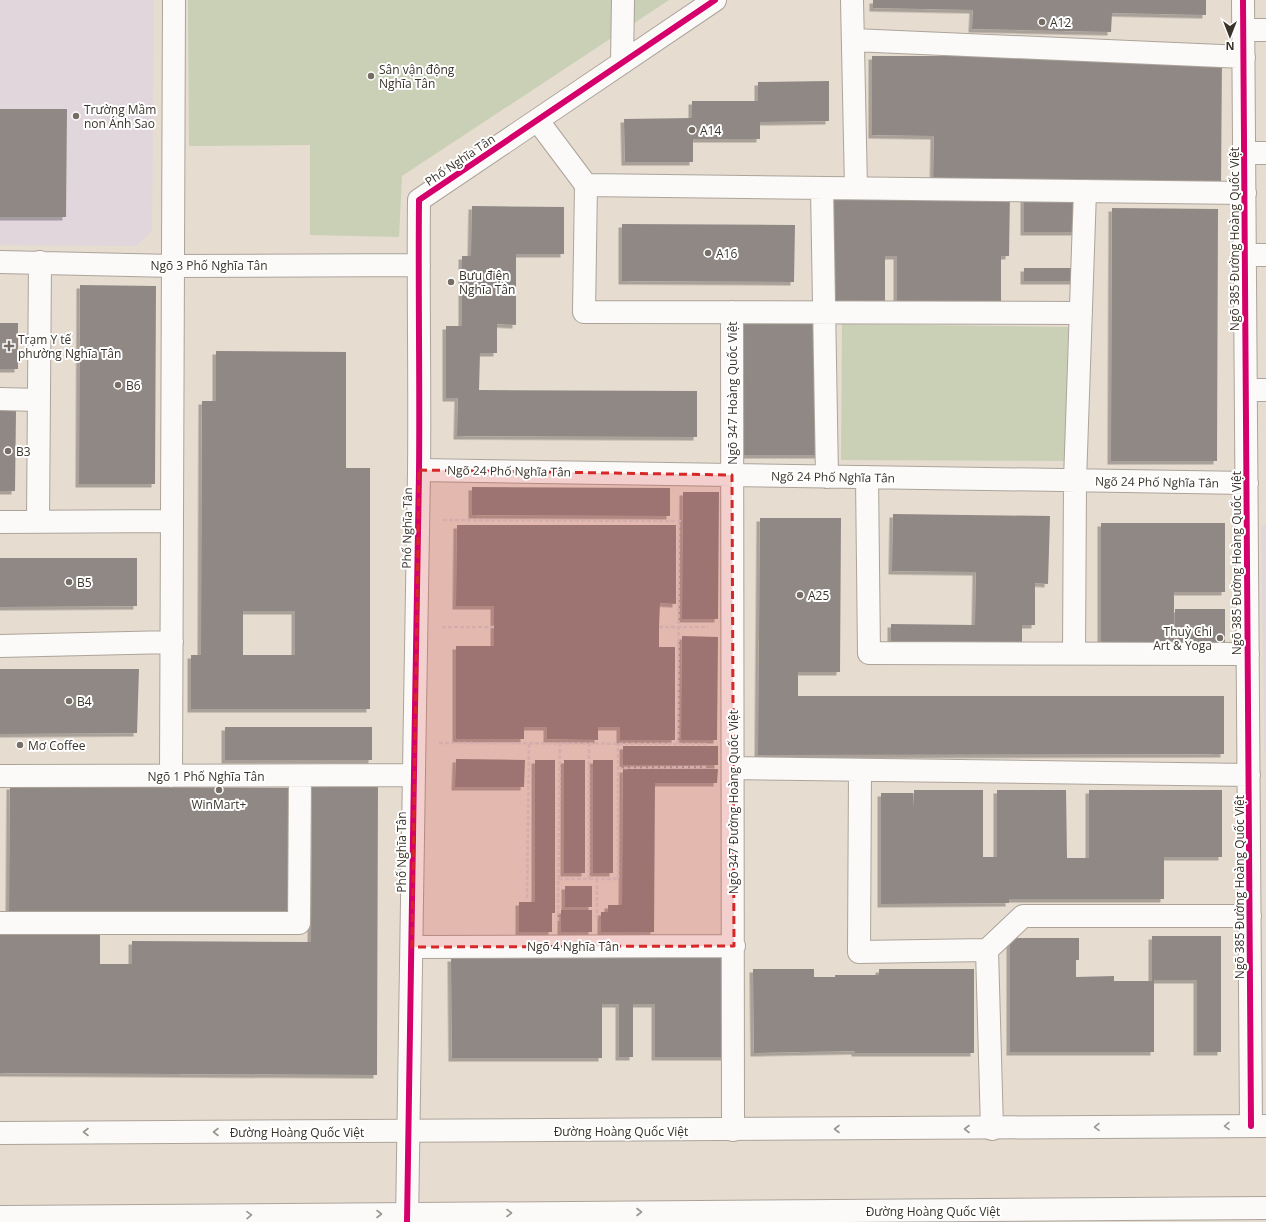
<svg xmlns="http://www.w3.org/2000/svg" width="1266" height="1222" font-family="'Open Sans',sans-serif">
<defs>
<filter id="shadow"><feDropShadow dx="-3.5" dy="3.5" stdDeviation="0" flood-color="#0004"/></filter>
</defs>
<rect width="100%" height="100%" fill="#e6dcd0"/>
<path fill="#e0d6dc" d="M0,0H154L152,231L136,246L0,245Z
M1261,525H1266V845Z"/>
<path fill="#c9d0b6" d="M188,0H669L402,176L399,237L310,235V145L189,146Z
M842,324L1068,327L1066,461L841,460Z"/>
<path fill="#908885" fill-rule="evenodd" filter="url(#shadow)" d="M873,0H1206V15L1112,13L1111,32L972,29L973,10L873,8Z
M872,56H1222L1221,189L933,188L934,136L872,135Z
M829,81V121L760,122V139H693V162H625L624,119L692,118V101H758V82Z
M0,109H67L66,217H0Z
M828,191H1010L1009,256H1001V311H897V256H885V311H828Z
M1024,191H1081V232H1024Z
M472,206L564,207V254H516V325L497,324V353H480L479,390L697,391V437L457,436L458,398H446V326H462V256H471Z
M1112,208L1218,209L1217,461H1111Z
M622,224L795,225L794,282L622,281Z
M1024,268H1081V281H1024Z
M80,285L156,286L155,484H79Z
M739,320H819V455H739Z
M0,323H18V369H0Z
M216,351L346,352V468H370V709H191V655H201L202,401H216ZM243,611H295V655H243Z
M0,411H16L15,491H0Z
M472,487L670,488V516L472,515Z
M683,492H719L718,619H682Z
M893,514L1050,516L1048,584L1035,583V625H1022V644L891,642V624L975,625L976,572L892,571Z
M760,518H841L840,672H798V696H1224V754L758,755Z
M1101,523H1225V592H1174V645H1101Z
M457,525H676V604L660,603L659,627V647H675V740H620V727H598V740L547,739V727H524V739H456V646H494V606H456Z
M0,558H137V606L0,607Z
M1175,609H1225V645H1175Z
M682,636L718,637L717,740H681Z
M0,669H139L137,733L0,734Z
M225,727H372V760H225Z
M623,746H718V765H623Z
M456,759L525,760L524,787H455Z
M535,760H555V913H552V932H519V902H535Z
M564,760H585V873H564Z
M593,760H613V873H593Z
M623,769H718L717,783H655L654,932H601V912H608V905H622Z
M312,781H378L377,1075L0,1073V930L100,931V964H132V941L311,942Z
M10,786L298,788L297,919L9,917Z
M914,790H983V857H997V790H1066L1067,858H1089V790H1222V857H1164V899H1009V903L881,904V793H913L914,808Z
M565,886H592V907H565Z
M561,910H592V932H561Z
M1152,936H1221V1052H1197V980H1154V1052H1010V938H1079V960H1076V977L1114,976V981H1152Z
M730,957L731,1057H655V1004H633V1057H619V1004H602V1058H452L451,958Z
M753,969H814V977H835V975H879V969H974V1053H855V1051L754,1053Z"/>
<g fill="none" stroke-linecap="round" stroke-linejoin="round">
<g stroke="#aca49b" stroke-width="24">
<path id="minor" d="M852,0L856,188
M1243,0L1251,1126
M1244,30H1266
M853,40L1244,57
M622,63L623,0
M538,121L586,185L584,312L1081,313
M1244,153H1266
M586,185L1245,193
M822,188L827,477
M1245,255H1266
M0,262L173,266L419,265
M732,312L733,1130
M1246,390H1266
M0,399L39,400
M419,470L1247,483
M867,477L869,653L1248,654
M0,522L172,521
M38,522L40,262
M0,646L172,642
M1074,653L1075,481L1085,191
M733,768L1249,775
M860,770L859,952L987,950L1023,916H1250
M0,776L413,775
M171,776L174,0
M0,923H299L300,776
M412,947L734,946
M987,950L992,1129
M407,1222C410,972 415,722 419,472C420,382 418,291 419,200L715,0"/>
</g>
<g stroke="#aca49b" stroke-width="24">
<path id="major" d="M0,1133L1266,1126
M0,1217L1266,1208"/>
</g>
<path stroke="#d2d0cd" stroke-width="2.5" stroke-dasharray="4 2" stroke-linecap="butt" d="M443,520L683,521
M442,627H494
M659,627H708
M439,743L708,744
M589,743V879
M678,744L679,521
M618,768L708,767
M559,879H618V744
M597,879V921
M527,898L529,743
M558,921L560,743"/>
<use href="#minor" stroke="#fbfaf8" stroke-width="22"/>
<use href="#major" stroke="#fbfaf8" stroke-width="22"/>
<g stroke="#fff" stroke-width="8">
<path id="cycleway" d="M1243,0L1251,1126
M407,1222C410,972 415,722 419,472C420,382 418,291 419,200L715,0"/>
</g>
<use href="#cycleway" stroke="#d6006c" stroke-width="6"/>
</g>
<defs><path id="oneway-chevron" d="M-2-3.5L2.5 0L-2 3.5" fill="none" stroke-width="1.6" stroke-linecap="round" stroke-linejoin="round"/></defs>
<g stroke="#9a9691">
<use href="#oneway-chevron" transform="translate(1227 1126) rotate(179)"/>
<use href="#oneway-chevron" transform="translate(1097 1127) rotate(179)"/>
<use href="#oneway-chevron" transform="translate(837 1129) rotate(180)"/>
<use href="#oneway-chevron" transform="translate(967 1129) rotate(180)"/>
<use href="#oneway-chevron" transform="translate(86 1132) rotate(180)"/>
<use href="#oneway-chevron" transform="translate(216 1132) rotate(180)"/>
<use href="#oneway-chevron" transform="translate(639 1212)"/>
<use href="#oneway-chevron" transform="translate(509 1213)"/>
<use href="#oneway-chevron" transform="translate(379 1214)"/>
<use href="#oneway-chevron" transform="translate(249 1215) rotate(-1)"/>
</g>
<path fill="#d62828" fill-opacity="0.2" stroke="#d62828" stroke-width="3" stroke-dasharray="8 5" stroke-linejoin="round" d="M419,470L732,475L734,946L412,947Z"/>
<g fill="#766e64" stroke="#fff" stroke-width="1.5">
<circle cx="1042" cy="22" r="4"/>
<circle cx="371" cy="76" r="4"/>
<circle cx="76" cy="116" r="4"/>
<circle cx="692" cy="130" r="4"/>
<circle cx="708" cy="253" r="4"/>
<circle cx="451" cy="282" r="4"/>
<path d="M7 340h4v4h4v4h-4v4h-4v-4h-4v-4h4z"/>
<circle cx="118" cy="385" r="4"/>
<circle cx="8" cy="451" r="4"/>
<circle cx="69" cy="582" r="4"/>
<circle cx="800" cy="595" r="4"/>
<circle cx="1220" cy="638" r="4"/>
<circle cx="69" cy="701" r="4"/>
<circle cx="20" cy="745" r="4"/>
<circle cx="219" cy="790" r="4"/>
</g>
<g text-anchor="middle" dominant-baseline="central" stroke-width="4" stroke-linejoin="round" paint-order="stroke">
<g font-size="12" fill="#39332a" stroke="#fff" text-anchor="start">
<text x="1050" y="22">A12</text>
<text x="379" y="69">Sân vận động<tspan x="379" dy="14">Nghĩa Tân</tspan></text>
<text x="84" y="109">Trường Mầm<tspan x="84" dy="14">non Ánh Sao</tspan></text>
<text x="700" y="130">A14</text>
<text x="716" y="253">A16</text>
<text x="459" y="275">Bưu điện<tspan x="459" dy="14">Nghĩa Tân</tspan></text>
<text x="18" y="339">Trạm Y tế<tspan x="18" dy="14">phường Nghĩa Tân</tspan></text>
<text x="126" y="385">B6</text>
<text x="16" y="451">B3</text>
<text x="77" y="582">B5</text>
<text x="808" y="595">A25</text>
<text x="1212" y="631" text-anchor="end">Thuỳ Chi<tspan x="1212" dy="14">Art &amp; Yoga</tspan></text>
<text x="77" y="701">B4</text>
<text x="28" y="745">Mơ Coffee</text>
<text x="219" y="804" text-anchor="middle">WinMart+</text>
</g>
<g font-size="12" fill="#39332a" stroke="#fff">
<text transform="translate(460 160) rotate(-34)">Phố Nghĩa Tân</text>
<text transform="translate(1234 239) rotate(-90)">Ngõ 385 Đường Hoàng Quốc Việt</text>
<text x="209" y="265">Ngõ 3 Phố Nghĩa Tân</text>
<text transform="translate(732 393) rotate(-90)">Ngõ 347 Hoàng Quốc Việt</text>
<text transform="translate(509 471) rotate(1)">Ngõ 24 Phố Nghĩa Tân</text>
<text transform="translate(833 477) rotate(1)">Ngõ 24 Phố Nghĩa Tân</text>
<text transform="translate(1157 482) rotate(1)">Ngõ 24 Phố Nghĩa Tân</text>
<text transform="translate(407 528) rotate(-89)">Phố Nghĩa Tân</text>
<text transform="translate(1236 563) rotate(-90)">Ngõ 385 Đường Hoàng Quốc Việt</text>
<text x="206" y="776">Ngõ 1 Phố Nghĩa Tân</text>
<text transform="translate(733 802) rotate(-90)">Ngõ 347 Đường Hoàng Quốc Việt</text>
<text transform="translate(401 852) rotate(-90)">Phố Nghĩa Tân</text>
<text transform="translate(1239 887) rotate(-90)">Ngõ 385 Đường Hoàng Quốc Việt</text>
<text x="573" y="946">Ngõ 4 Nghĩa Tân</text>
<text x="621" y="1131">Đường Hoàng Quốc Việt</text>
<text x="297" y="1132">Đường Hoàng Quốc Việt</text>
<text x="933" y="1211">Đường Hoàng Quốc Việt</text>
</g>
</g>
<g transform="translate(1230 36) rotate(180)" stroke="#ffffff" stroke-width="3" paint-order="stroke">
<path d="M0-3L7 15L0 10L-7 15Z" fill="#39332a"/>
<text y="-6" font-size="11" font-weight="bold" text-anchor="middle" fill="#39332a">N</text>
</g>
</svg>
